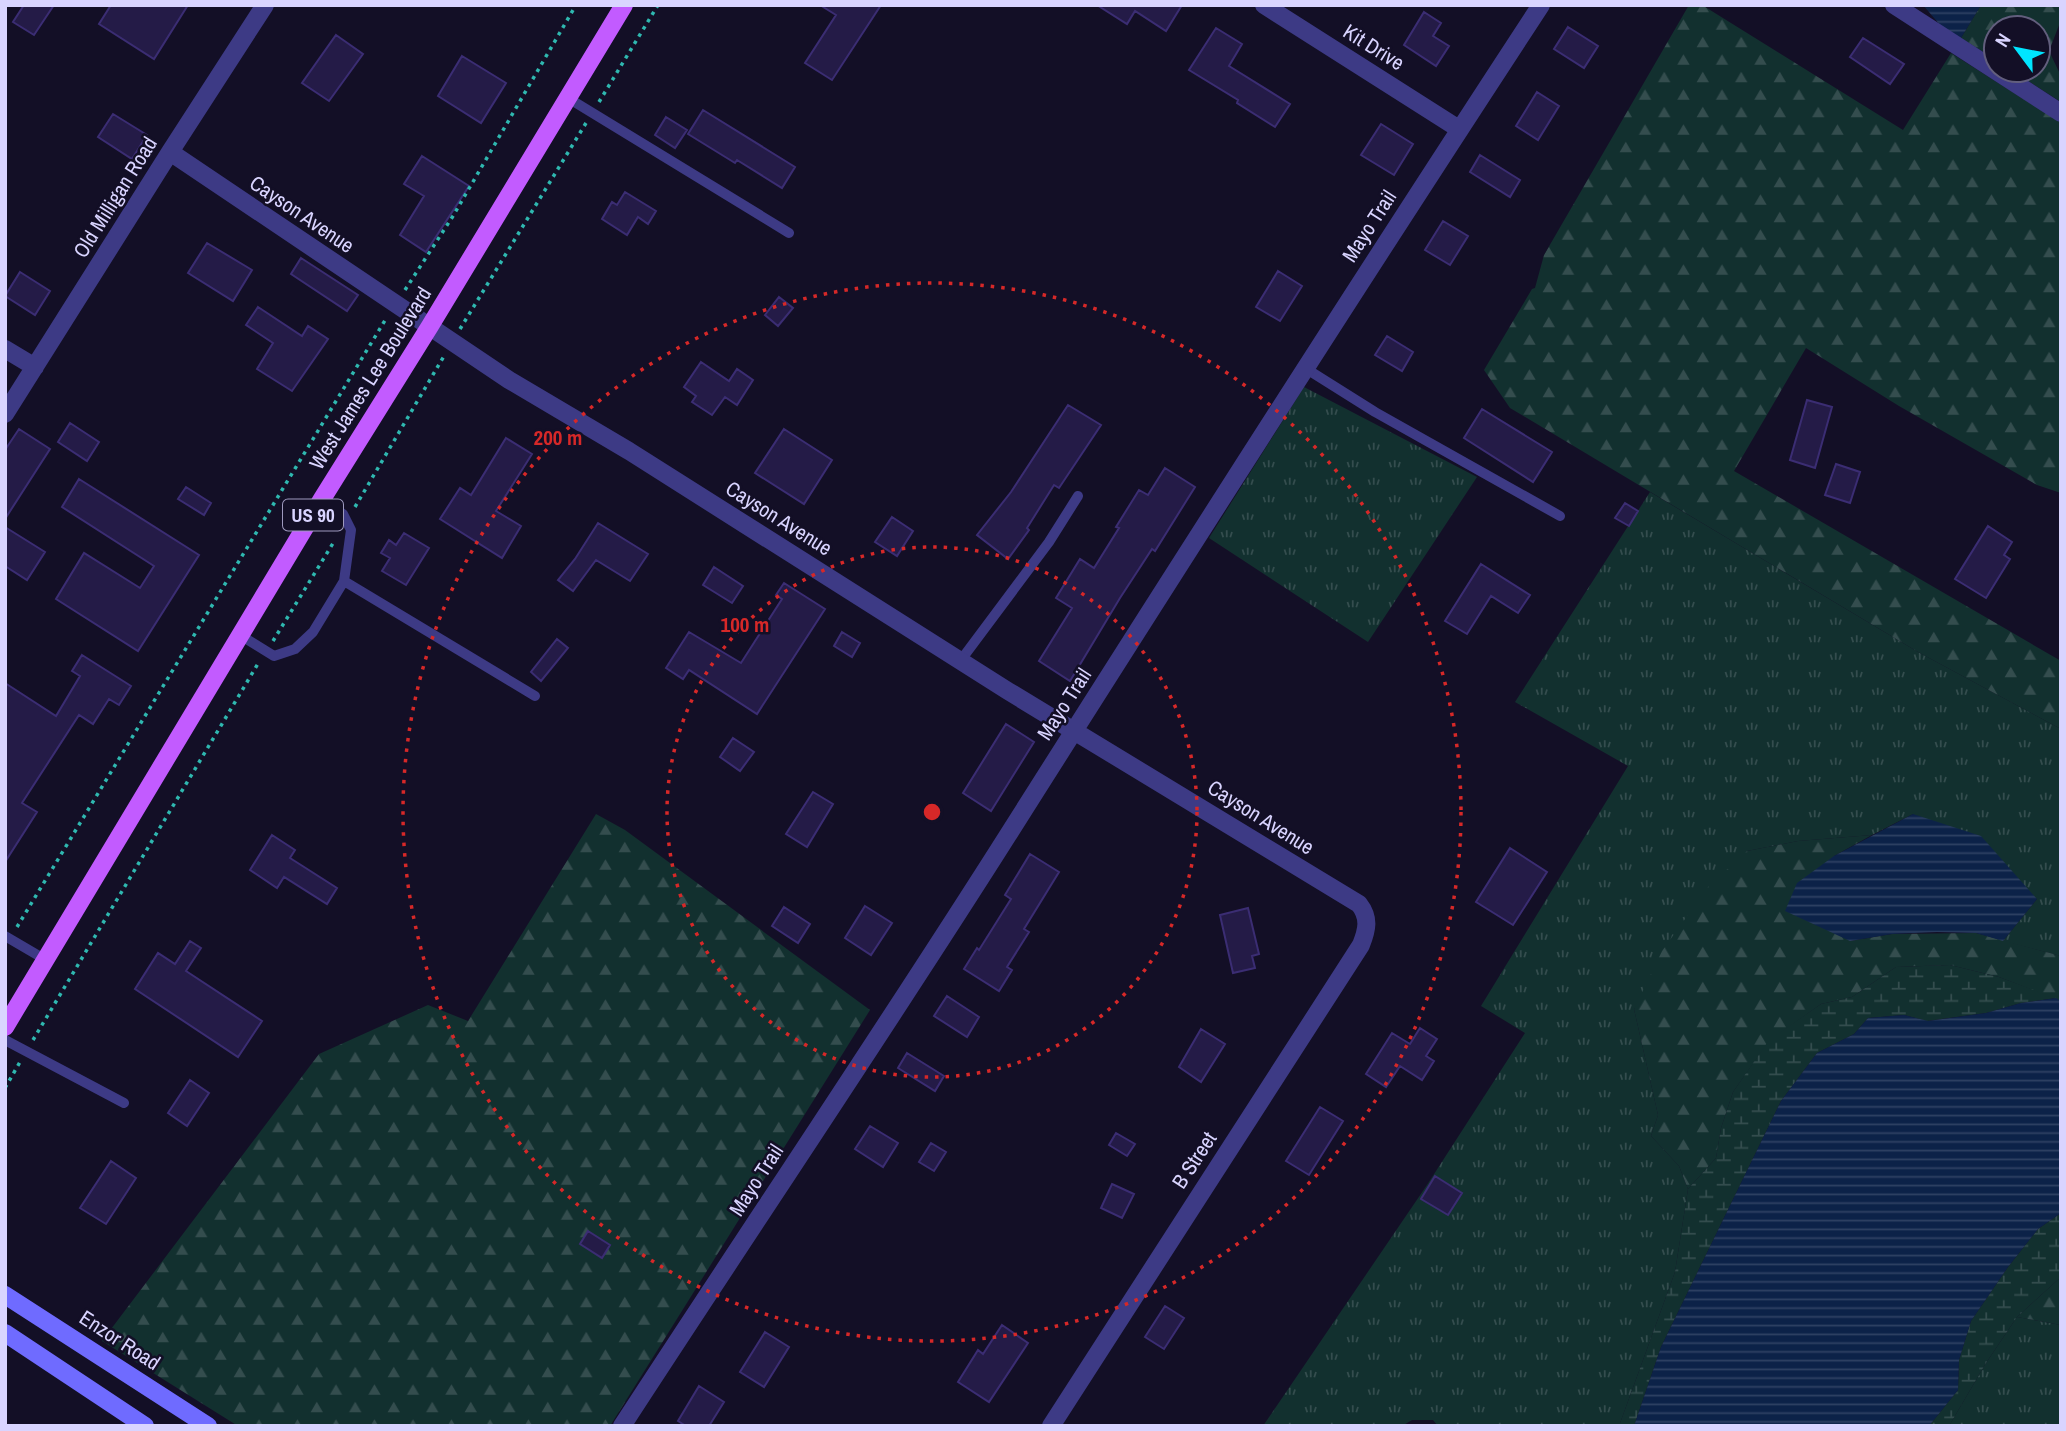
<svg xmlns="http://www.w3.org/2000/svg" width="2066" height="1431" font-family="'Archivo Narrow',sans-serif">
<defs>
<pattern id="grass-tufts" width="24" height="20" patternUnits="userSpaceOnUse" patternTransform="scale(1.75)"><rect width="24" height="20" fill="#12302f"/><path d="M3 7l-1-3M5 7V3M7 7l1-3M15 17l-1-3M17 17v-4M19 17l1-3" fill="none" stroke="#344d4e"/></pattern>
<pattern id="forest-firs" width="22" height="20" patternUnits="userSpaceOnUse" patternTransform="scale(1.75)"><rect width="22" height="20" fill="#12302f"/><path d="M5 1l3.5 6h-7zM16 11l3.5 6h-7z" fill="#344d4e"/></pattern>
<pattern id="wetland-marsh" width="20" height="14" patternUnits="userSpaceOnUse" patternTransform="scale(1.75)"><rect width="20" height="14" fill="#12302f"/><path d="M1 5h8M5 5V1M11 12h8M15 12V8" fill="none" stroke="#344d4e"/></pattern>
<pattern id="water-rules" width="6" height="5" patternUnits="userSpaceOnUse" patternTransform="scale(1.75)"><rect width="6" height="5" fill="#0c2248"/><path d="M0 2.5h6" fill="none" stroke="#2f4163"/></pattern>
</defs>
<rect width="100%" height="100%" fill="#130f26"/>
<path fill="url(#grass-tufts)" d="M1304,387L1477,477L1368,642L1209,538Z
M1650,492L1918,652L2061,729V956L2003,941L2037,899L1913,814L1872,835L1798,841L1747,851L1634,1009L1658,1115L1651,1136L1679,1166L1688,1189L1675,1272L1619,1426H1438L1433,1420H1412L1402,1426H1263L1427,1185L1525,1033L1481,1006L1628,766L1515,702Z
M2017,1317L2061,1325V1426H1949L1986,1363Z"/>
<path fill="url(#forest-firs)" d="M1689,5H1702L1903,130L1951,53L2061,123V493L2037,485L1899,406L1806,348L1734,471L2061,661V729L1918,652L1510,408L1484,370L1532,289L1535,288L1544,255Z
M1981,5H2061V20L2049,51L2061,76V102L2011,70H2038V28H1996V60L1961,38Z
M596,814L625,830L870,1010L610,1426H238L102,1341L319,1054L428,1005L468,1021Z
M1872,835L1834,856L1850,941L1892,934L1976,933L2061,956V1001L1999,977L1950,965L1896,967L1852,997L1821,1004L1769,1041L1733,1092L1721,1128L1716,1158L1688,1189L1679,1166L1651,1136L1658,1115L1634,1009L1662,951L1708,887L1747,851L1798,841Z
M2061,1277V1325L2017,1317Z"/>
<path fill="url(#wetland-marsh)" d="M1950,965L1999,977L2056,998L2021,1003L1986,1013L1927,1021L1904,1015L1868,1018L1854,1034L1817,1053L1781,1101L1661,1347L1634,1426H1619L1675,1272L1688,1189L1716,1158L1721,1128L1733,1092L1769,1040L1821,1004L1852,997L1896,967Z
M2061,1213V1277L2017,1317L1986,1363L1949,1426H1929L1958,1390L1959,1360L1971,1321L2008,1267L2038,1229Z"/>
<path fill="url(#water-rules)" d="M1923,5H1981L1961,38L1940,25Z
M1913,814L1981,836L2037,899L2003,941L1976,933L1937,932L1892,934L1850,941L1785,911L1797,883L1834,856Z
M2056,998L2061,1001V1213L2038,1229L2008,1267L1971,1321L1959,1360L1958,1390L1929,1426H1634L1661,1347L1781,1101L1817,1053L1854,1034L1868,1018L1904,1015L1928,1021L1986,1013L2021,1003Z"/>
<path fill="#241b47" stroke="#3b2d73" stroke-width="2" d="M24,5H54L34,35L13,22Z
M111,5H188L154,59L99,24Z
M820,5H881L832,80L805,63L836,15Z
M1097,5H1182L1166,31L1135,11L1127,24Z
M1424,12L1441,23L1433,36L1449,46L1436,66L1404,45Z
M1568,27L1598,46L1584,68L1554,49Z
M1216,28L1242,44L1229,66L1290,104L1275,127L1237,103L1238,100L1189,70Z
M336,35L363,54L329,101L302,83Z
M1863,38L1904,64L1890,84L1850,57Z
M462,56L506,83L481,123L438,96Z
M1537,92L1559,106L1538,140L1516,126Z
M703,110L795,167L782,188L737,160L735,163L688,134Z
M113,114L147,135L132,159L98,137Z
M666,117L687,130L675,148L655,135Z
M1381,124L1413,144L1394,175L1361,155Z
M1480,155L1520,180L1510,197L1470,172Z
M422,156L469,186L426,252L400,235L424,196L404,184Z
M625,192L656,211L648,224L638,217L627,235L602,219L612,202L617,205Z
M1443,221L1468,236L1450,265L1425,250Z
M207,243L252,270L233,301L188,273Z
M301,258L358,295L347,311L291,274Z
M1278,271L1302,286L1280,321L1256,307Z
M20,272L50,291L35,315L5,296Z
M779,297L793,308L778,326L765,315Z
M258,307L302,336L308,326L328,339L292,391L257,369L273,343L246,325Z
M1387,336L1413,352L1402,371L1375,355Z
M701,362L729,381L737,369L753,380L737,405L725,397L712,415L692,402L696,396L684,387Z
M1807,400L1832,407L1815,468L1790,460Z
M1068,405L1101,425L1059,488L1054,485L1027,528L1029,530L1008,559L977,535L1011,492Z
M1482,409L1552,452L1533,482L1464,438Z
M70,423L99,442L87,461L58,442Z
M19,429L50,449L5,519V450Z
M784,429L832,460L804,504L755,473Z
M506,438L532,454L496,511L521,526L502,558L440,519L460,488L471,495Z
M1836,464L1860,472L1850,503L1825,495Z
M1165,468L1195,487L1155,551L1152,549L1120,598L1070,681L1039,661L1072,608L1056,598L1080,559L1094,568L1119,528L1116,527L1139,490L1148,495Z
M79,479L199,555L138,651L56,599L84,553L140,588L154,566L62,507Z
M186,487L211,503L204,515L178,499Z
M1625,503L1638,511L1629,526L1615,518Z
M892,517L913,531L897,556L875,542Z
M598,523L648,554L630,581L596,560L573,591L558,580L575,559Z
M1988,526L2012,542L2004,555L2010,559L1986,598L1955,579Z
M5,527L45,552L27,580L5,566Z
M404,533L429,548L406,585L382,571L390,558L381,553L389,540L396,545Z
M1481,564L1530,595L1518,613L1491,596L1467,634L1445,621Z
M714,567L743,586L732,603L703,585Z
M784,583L825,609L757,714L689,670L683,679L666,668L689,632L741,663L782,599L776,595Z
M842,632L860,643L852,657L834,646Z
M557,639L568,648L541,681L531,672Z
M82,655L131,686L119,705L109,699L93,724L79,715L22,803L37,812L5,862V683L56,716L80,676L72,671Z
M1006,724L1034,742L991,811L963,793Z
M733,738L754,752L740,771L720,757Z
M813,792L833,804L807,847L786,834Z
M272,835L295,850L290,858L337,888L327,904L284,877L277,888L250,870Z
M1510,848L1547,872L1513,925L1476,902Z
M1030,854L1059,872L1024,929L1029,932L1007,967L1012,970L999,991L964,969L977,948L979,950L1011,899L1005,895Z
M865,906L892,923L871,955L845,938Z
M784,907L810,924L798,943L772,926Z
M1248,908L1259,954L1252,956L1255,968L1233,973L1220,915Z
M190,941L201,948L186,971L262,1021L238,1057L135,989L158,953L175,964Z
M947,996L979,1017L967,1037L934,1016Z
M1420,1028L1437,1039L1426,1056L1434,1061L1422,1080L1400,1066L1386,1087L1366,1074L1392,1033L1410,1044Z
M1201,1029L1225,1044L1201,1082L1179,1067Z
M907,1053L944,1076L935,1091L898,1068Z
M190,1080L209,1093L187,1126L168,1113Z
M1320,1107L1343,1121L1309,1175L1286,1161Z
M870,1126L898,1143L883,1167L855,1149Z
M1116,1133L1135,1144L1127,1156L1109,1145Z
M931,1143L946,1152L934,1171L919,1162Z
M111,1161L136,1178L106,1224L80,1208Z
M1435,1176L1462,1193L1448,1215L1421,1199Z
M1112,1184L1134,1194L1122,1218L1101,1208Z
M588,1231L610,1245L602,1258L580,1244Z
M1165,1306L1184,1318L1164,1349L1145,1337Z
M1002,1325L1028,1343L989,1402L958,1382L978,1350L983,1354Z
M765,1332L789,1347L764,1387L740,1372Z
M699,1386L724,1402L709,1426H686L678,1421Z"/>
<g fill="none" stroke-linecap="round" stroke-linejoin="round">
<path stroke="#2fb8b0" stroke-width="3.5" stroke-dasharray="3.5 5" stroke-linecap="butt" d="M599,102L658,5
M405,290L453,216L576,5
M460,329L586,123
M355,507L444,356
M273,641L335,540
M17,927L387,317
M33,1040L259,662
M5,1088L20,1062"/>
<path stroke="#3d3a85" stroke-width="10" d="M568,98L789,233
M1305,368L1375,412L1560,516
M344,581L535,696
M240,635L274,656L295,649L313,632L344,581L351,530L343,514L322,499
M961,660L1049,542L1078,496
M5,936L46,960
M5,1040L124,1103"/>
<path stroke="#3d3a85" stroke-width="18" d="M1264,5L1459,129
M1894,5L2061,113
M170,152L509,380L629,451L1008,691L1359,904C1370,918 1367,930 1361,945L1051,1426
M5,349L35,367
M5,414L170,152L265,5
M622,1426C750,1229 882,1034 1008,835C1184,557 1361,280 1541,5"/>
<path stroke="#6f6bff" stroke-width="18" d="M5,1295L208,1426
M5,1333L145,1426"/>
<path stroke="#c25bff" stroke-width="18" d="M5,1027L322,499L430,326L624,5"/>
</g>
<g fill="none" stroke="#d62828" stroke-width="3.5" stroke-dasharray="3.5 7">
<circle cx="932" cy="812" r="265"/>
<circle cx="932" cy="812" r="529"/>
</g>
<g text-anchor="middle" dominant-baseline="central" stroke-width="5" stroke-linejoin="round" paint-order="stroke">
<rect fill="#130f26" stroke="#9e99be" stroke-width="2" x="283" y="499.5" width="60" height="31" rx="5"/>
<g font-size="19" font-weight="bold" fill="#d9d4ff">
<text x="313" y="515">US 90</text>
</g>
<g font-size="21" fill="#d9d4ff" stroke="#130f26">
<text transform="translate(1374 47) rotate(32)">Kit Drive</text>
<text transform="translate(115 197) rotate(-58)">Old Milligan Road</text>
<text transform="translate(302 214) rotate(34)">Cayson Avenue</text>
<text transform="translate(1369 226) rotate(-57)">Mayo Trail</text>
<text transform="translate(370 378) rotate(-58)">West James Lee Boulevard</text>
<text transform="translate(779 518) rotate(32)">Cayson Avenue</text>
<text transform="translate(1064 704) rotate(-57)">Mayo Trail</text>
<text transform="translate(1261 817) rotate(32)">Cayson Avenue</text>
<text transform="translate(1194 1160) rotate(-57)">B Street</text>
<text transform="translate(756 1180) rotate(-57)">Mayo Trail</text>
<text transform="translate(120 1340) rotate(33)">Enzor Road</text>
</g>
</g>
<circle cx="932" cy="812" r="10" fill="#d62828" stroke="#130f26" stroke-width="3.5"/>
<g font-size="21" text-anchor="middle" font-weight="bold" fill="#d62828" stroke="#130f26" stroke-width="5" stroke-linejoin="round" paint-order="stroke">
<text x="558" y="445">200 m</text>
<text x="745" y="632">100 m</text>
</g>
<rect width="2066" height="1431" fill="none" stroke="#d9d4ff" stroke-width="14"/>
<g transform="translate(2017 49) rotate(302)"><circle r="33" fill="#130f26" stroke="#625e7d" stroke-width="2"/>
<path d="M0-5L12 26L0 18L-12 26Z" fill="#00e5ff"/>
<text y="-10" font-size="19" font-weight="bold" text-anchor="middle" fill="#d9d4ff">N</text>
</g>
</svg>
